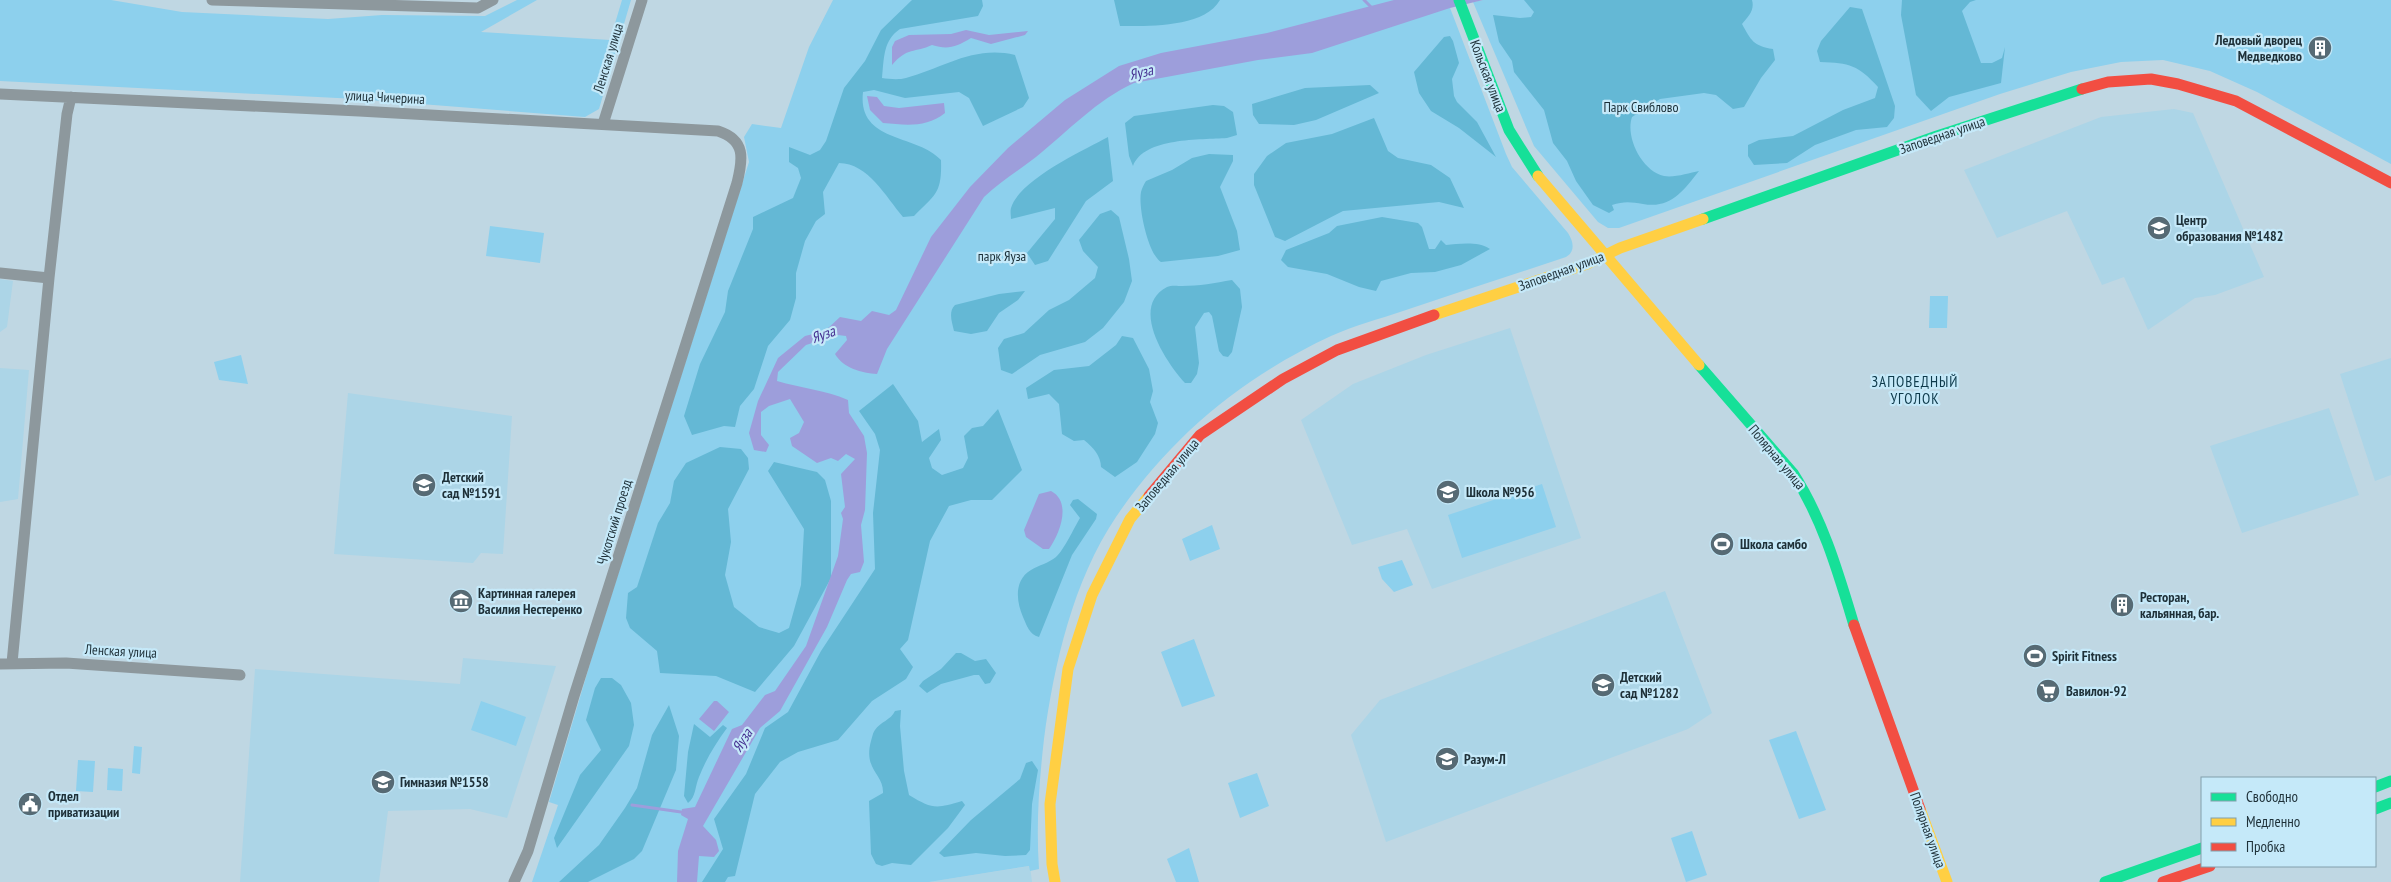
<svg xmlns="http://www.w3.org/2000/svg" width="2391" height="882" font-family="'PT Sans Narrow',sans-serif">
<rect width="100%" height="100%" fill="#bfd7e3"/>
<path fill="#acd5e7" d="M2174,109L2193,113L2264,277L2215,295L2195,298L2148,330L2124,277L2102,285L2067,211L1997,238L1964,170L2101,117Z
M0,279L13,281L7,327L0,332Z
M1510,328L1581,538L1432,589L1407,529L1352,545L1301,420L1353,384L1426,355Z
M2391,358V475L2375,481L2340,374Z
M0,368L29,370L18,499L0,502Z
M348,393L512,416L503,554L481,553L473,563L334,554Z
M2329,408L2359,495L2242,533L2210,446Z
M1665,591L1712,713L1688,729L1386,842L1351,735L1380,700Z
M463,658L556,666L507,818L470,809L388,811L379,882H240L255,669L460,684Z
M1030,866L1032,882H929Z"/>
<path fill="#8dd0ed" d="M0,0H111L182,12L328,19L382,15L485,16L517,0H537L481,32L610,40L622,0H631L599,109L585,117L357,99L0,81Z
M833,0H1447L1506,154L1512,167L1568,233C1573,241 1576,251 1566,257C1512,275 1457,293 1403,311C1379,319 1353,326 1331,336C1243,377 1170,437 1116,517C1073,581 1054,664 1044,739C1039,783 1036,825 1039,869L1030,871L1029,866L929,882H532L558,805L549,802L594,650L749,162L744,137L752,124L781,128L809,47Z
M1483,0H2391V164L2257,92L2210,71L2163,60L2121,62L2071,72L2000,94L1619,228H1608L1598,222L1534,146L1473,2Z
M490,226L544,233L540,263L486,256Z
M1930,296H1948L1947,328H1929Z
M241,355L248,384L219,380L214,362Z
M1542,484L1556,527L1462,558L1448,515Z
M1212,525L1220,549L1190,561L1182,539Z
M1402,560L1413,585L1394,592L1382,579L1378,567Z
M1194,639L1215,696L1182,707L1161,652Z
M481,701L526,717L516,746L471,730Z
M1796,731L1826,810L1799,819L1769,740Z
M134,746L142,747L140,774L132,773Z
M78,760L95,761L93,792L76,791Z
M108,768L123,769L122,791L107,790Z
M1257,773L1269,806L1240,818L1228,783Z
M1692,831L1707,875L1686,882L1671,838Z
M1189,848L1199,882H1176L1167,859Z"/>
<path fill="#64b8d5" d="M912,0H982L983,6L978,16L900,29C883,40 884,59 882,78C889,79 899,80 906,78C943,68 974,45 1015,55L1029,98L1023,107L983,126L969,98L959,92L905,98L874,90L863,92C857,143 917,134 941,160C942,193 936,194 914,216L903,217C886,197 868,163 839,163L823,192L825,214L816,221L805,241L796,273V298L790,320L768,346L754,389L740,406L735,427L724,426L692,435L684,416L700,364L725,312L728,291L753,229V217L793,198L801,178L798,168L789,162V147L810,155L820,150L826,141L844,88L865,61L881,30Z
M1114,0H1220C1204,28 1148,26 1120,26Z
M1524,0H1752C1755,10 1748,17 1742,24C1751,40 1753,46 1773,49L1775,60L1761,78L1744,107L1733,109L1716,95L1704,93L1660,99L1632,117C1625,137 1642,171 1664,176C1674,178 1689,173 1699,171C1683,191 1671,209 1643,204C1631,202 1624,201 1612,205L1614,210L1609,213L1593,205L1576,181L1567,161L1553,143L1544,110L1514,72L1512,61L1499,42L1493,15L1520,18L1531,17L1534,12Z
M1902,0H1976L1970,2L1962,11L1981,63H1992L2002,58L2005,47L2001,83L1949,97L1931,111L1916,95L1901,15Z
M1850,7L1862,9L1895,106L1894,118L1887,127L1856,130L1815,145L1787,163L1754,165L1748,156V145L1759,140L1793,136L1843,110L1875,98L1878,87C1858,65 1850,63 1820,62L1817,51L1821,41Z
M1450,36L1453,41L1459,63L1452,79L1454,96L1457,102L1477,122L1496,157L1459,128L1431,111L1419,93L1414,72L1444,37Z
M1370,85L1379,93L1316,120L1294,125L1259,124L1253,115L1252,104L1305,88Z
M1213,105L1224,106L1233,112L1237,135L1227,138C1201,140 1144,137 1133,166L1129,156L1125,123L1134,116Z
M1374,118L1388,151L1398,158L1431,165L1450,178L1464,208L1439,202L1343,211L1285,241L1275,237L1254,185V174L1267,156L1286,143L1332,134Z
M1108,137L1113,181L1086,201L1048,261L1035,265L1027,253L1055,219V208L1011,219C1011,216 1010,211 1011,208C1019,180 1084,150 1108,137Z
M1209,154L1233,155V161L1220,187L1237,231L1240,250L1218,256L1161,262C1148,254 1138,207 1141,192C1142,188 1144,184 1146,181L1172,170L1192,158Z
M1111,210L1119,217L1129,259L1132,281L1124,302L1103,328L1085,342L1040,355L1012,374L1001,370L998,348L1004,339L1024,333L1049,310L1069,300L1095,278L1098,267L1083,251L1079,240L1100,214Z
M1382,217L1418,223L1422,227L1429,249H1435L1441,240L1446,245C1459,244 1478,241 1490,249L1461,265L1435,272L1411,273L1381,281L1376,291L1359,287L1327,274L1288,267L1281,260L1286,250L1329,233L1337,226Z
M1232,280L1240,289L1242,307L1232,352L1228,357L1223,356L1219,351L1212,316L1209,312L1204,313L1195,327L1199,363L1197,374L1191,383H1185C1166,362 1129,307 1167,287C1171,285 1178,286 1182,286C1199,286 1215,283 1232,280Z
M1025,291L1018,300L999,313L987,331L971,334L954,331C952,322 948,312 955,305L999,294Z
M1122,336L1133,338L1149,369L1153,391L1150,402L1158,423L1155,434L1137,462L1115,477L1101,467C1101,456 1093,447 1084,440L1074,441L1062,434L1059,404L1049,394L1028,399L1026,388L1054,370L1089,366L1116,345Z
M893,384L918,421L922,442L939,429L941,440L929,458L932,468L942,475L963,468L968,458L964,436L972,428L983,426L998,409L1022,470L992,500H971L949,506L930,541L908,640L900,649L913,667L906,679L872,701L838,740L798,752L780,762L755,794L735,876L728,877L725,882H702L723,849L714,819L746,774L765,728L788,712L821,651L875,569L873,513L880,450L875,434L859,411Z
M720,447L741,449L748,458L749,469L728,509L731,542L725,575L734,607L759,627L779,633L789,628L801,585L804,529L768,471L774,462L817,472L825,480L831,501V578L794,646L755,692L716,676L660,673L657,651L630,628L626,618L628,593L637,587L658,523L670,503L674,481L686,463Z
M1078,499L1097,514L1096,519L1072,555L1039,637C1029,634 1027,626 1023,617C1016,601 1014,580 1031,570C1039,565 1049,563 1056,557C1064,550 1074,528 1080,518L1070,505L1073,500Z
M956,653H961L975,661L986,659L996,673L990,683L985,684L979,675H974L941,684L927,693L919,686L923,681L941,669Z
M601,678H612L621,685L631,703L634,725L629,746L557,848L554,838L580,775L601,750L586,720L595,688Z
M669,705L679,736L676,770L642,851L634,859L588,882H559L599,845L625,808L637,788L652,735Z
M901,710L900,726L904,771L909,795C932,809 936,809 962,801L965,805L948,828L911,865L892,863L882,866L876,864L871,854L869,801L883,793C884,774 863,770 871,741C872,738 873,732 875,730C880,722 891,720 895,711Z
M694,724L710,737L723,725L727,728C716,743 706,759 699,777C695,786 696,797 688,803L684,796L688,752Z
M1032,761L1038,770L1032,804L1030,850L1026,855L1005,856L976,853L944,857L939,853L971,820L1020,779L1026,763Z"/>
<path fill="#9d9edb" d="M1394,0H1483L1450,8L1312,53L1258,60L1134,83C1098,99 1067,132 1036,157C1018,171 1000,182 984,197L887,349L877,374C862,373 843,368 835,354L847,340L846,336L838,335L806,345L778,372L777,381C801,388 825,390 848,400L849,413L864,436L867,453L865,510L861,525L864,562L860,572L851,574L847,580L827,627L780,711L760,728L703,826L716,840L719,851L714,857L699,856L697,882H677L678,851L688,819L681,815L682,809L695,807L732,729L742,725L765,695L775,691L806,646L838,556L843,519L841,513L845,507L841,474L855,459L846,454L838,461L831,458L817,463L792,446L790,438L799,433L804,422L790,399L769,406L761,412V435L769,445L766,452L754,450L749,433L758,401L778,358L805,336L825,331L840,317L861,321L872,311L889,315L896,310L931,237L970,187L1008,148L1065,100L1119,66L1161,53L1267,33Z
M966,30L989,35L1028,31L1025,35L991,44L971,38C956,47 948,50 932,45C915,53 907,47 892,65V47L895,41L909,35L951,34Z
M867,96L877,97L884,106L899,108L944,103L945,113C926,128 906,125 883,123L870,110Z
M1051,491C1072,502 1060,533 1049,549H1043L1026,537L1024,530L1039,494Z
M714,701H717L729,712L714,731L699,719Z"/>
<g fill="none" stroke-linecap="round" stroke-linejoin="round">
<path stroke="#9d9edb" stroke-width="3" d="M1364,0L1372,8
M632,805L681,812"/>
<path stroke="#8d989d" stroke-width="11" d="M212,0L478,8L493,0
M0,94L359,111L718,131C746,140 743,159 737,183L574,696L528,851L514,882
M603,124L642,0
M0,273L49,278
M12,663L49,278L67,114L71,97
M0,664L66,663L240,675"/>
<path stroke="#16e098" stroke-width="11" d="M1459,0L1509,130L1538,176
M1703,219L1937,136L2082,89
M1699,365L1793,473C1823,520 1838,572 1854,625
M2375,787L2391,781
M2375,809L2391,803
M2105,882L2202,848"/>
<path stroke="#ffcf43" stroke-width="11" d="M1538,176L1699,365
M1434,315L1587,264L1620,248L1703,219
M1920,809L1947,882
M1055,882L1052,864L1050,804L1068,669L1092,595L1130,519L1149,496"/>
<path stroke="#f24e42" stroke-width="11" d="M2082,89L2108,82L2151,79L2178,84L2236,101L2391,183
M1149,496L1200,435L1283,379L1337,350L1434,315
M1854,625L1920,809
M2163,882L2210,866"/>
</g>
<defs>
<g id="building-disc" transform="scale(1.25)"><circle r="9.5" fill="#566a74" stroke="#c5e9f9"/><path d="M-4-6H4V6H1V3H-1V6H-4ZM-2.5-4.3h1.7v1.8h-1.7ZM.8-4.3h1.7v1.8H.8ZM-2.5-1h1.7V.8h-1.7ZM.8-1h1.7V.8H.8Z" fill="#fff"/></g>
<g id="school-disc" transform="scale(1.25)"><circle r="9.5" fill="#566a74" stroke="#c5e9f9"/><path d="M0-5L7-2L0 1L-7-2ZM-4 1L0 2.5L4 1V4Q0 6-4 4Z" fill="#fff"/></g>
<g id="stadium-disc" transform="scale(1.25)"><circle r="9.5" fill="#566a74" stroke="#c5e9f9"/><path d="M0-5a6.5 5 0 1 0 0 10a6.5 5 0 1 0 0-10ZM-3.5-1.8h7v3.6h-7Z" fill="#fff"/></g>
<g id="museum-disc" transform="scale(1.25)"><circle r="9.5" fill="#566a74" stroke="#c5e9f9"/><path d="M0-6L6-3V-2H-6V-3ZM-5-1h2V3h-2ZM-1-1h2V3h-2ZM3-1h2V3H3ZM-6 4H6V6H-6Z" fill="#fff"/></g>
<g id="supermarket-disc" transform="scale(1.25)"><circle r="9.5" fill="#566a74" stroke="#c5e9f9"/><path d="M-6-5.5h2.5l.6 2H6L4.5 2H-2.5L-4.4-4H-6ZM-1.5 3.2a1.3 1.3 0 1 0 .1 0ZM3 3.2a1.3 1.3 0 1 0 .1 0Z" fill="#fff"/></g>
<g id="civic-disc" transform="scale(1.25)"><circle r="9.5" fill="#566a74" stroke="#c5e9f9"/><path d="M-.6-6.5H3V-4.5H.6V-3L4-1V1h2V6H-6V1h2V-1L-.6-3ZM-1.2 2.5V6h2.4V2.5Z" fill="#fff"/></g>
</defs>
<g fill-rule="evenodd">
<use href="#building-disc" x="2320" y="48"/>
<use href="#school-disc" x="2159" y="228"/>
<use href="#school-disc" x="424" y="485"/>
<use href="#school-disc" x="1448" y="492"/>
<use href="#stadium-disc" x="1722" y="544"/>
<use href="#museum-disc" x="461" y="601"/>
<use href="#building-disc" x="2122" y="605"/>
<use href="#stadium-disc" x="2035" y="656"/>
<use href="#school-disc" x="1603" y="685"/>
<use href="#supermarket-disc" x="2048" y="691"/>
<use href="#school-disc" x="1447" y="759"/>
<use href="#school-disc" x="383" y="782"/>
<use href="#civic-disc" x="30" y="804"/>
</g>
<g text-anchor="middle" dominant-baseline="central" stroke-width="4.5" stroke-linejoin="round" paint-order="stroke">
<g font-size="14" font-weight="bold" fill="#1e3038" stroke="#c5e9f9" text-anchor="start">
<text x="2302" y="40" text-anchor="end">Ледовый дворец<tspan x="2302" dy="16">Медведково</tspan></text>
<text x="2176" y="220">Центр<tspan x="2176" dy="16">образования №1482</tspan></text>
<text x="442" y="477">Детский<tspan x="442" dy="16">сад №1591</tspan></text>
<text x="1466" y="492">Школа №956</text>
<text x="1740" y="544">Школа самбо</text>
<text x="478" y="593">Картинная галерея<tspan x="478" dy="16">Василия Нестеренко</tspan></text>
<text x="2140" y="597">Ресторан,<tspan x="2140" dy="16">кальянная, бар.</tspan></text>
<text x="2052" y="656">Spirit Fitness</text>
<text x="1620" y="677">Детский<tspan x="1620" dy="16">сад №1282</tspan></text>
<text x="2066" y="691">Вавилон-92</text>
<text x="1464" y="759">Разум-Л</text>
<text x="400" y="782">Гимназия №1558</text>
<text x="48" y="796">Отдел<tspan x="48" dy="16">приватизации</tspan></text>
</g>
<g font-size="14" fill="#1e3038" stroke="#c5e9f9">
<text transform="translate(608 58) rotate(-73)">Ленская улица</text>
<text transform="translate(1488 76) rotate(69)">Кольская улица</text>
<text transform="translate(385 97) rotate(3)">улица Чичерина</text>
<text transform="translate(1942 135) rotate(-19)">Заповедная улица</text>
<text transform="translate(1561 271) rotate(-20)">Заповедная улица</text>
<text transform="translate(1777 457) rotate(50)">Полярная улица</text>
<text transform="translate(1167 475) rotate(-50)">Заповедная улица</text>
<text transform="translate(614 522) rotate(-73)">Чукотский проезд</text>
<text transform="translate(121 651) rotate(3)">Ленская улица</text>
<text transform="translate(1928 830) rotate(70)">Полярная улица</text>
</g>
<g font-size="14" fill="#192d36" stroke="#c5e9f9">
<text x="1641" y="107">Парк Свиблово</text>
<text x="1002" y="256">парк Яуза</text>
</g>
<g font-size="15" font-style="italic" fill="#452f90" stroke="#c5e9f9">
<text transform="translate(1141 72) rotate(-14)">Яуза</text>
<text transform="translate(823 334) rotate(-20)">Яуза</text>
<text transform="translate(742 740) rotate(-58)">Яуза</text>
</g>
<g font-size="15" letter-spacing="1" fill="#0e3a4b" stroke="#c5e9f9">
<text x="1915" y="381">ЗАПОВЕДНЫЙ<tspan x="1915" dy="17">УГОЛОК</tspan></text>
</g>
</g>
<rect x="2201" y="777" width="175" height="90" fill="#c5e9f9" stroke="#829fac"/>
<rect x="2211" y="793" width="25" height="8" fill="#16e098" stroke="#829fac"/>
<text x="2246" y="802" font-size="15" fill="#1e3038">Свободно</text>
<rect x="2211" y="818" width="25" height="8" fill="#ffcf43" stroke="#829fac"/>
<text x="2246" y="827" font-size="15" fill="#1e3038">Медленно</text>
<rect x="2211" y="843" width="25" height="8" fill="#f24e42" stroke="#829fac"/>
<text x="2246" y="852" font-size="15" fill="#1e3038">Пробка</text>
</svg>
